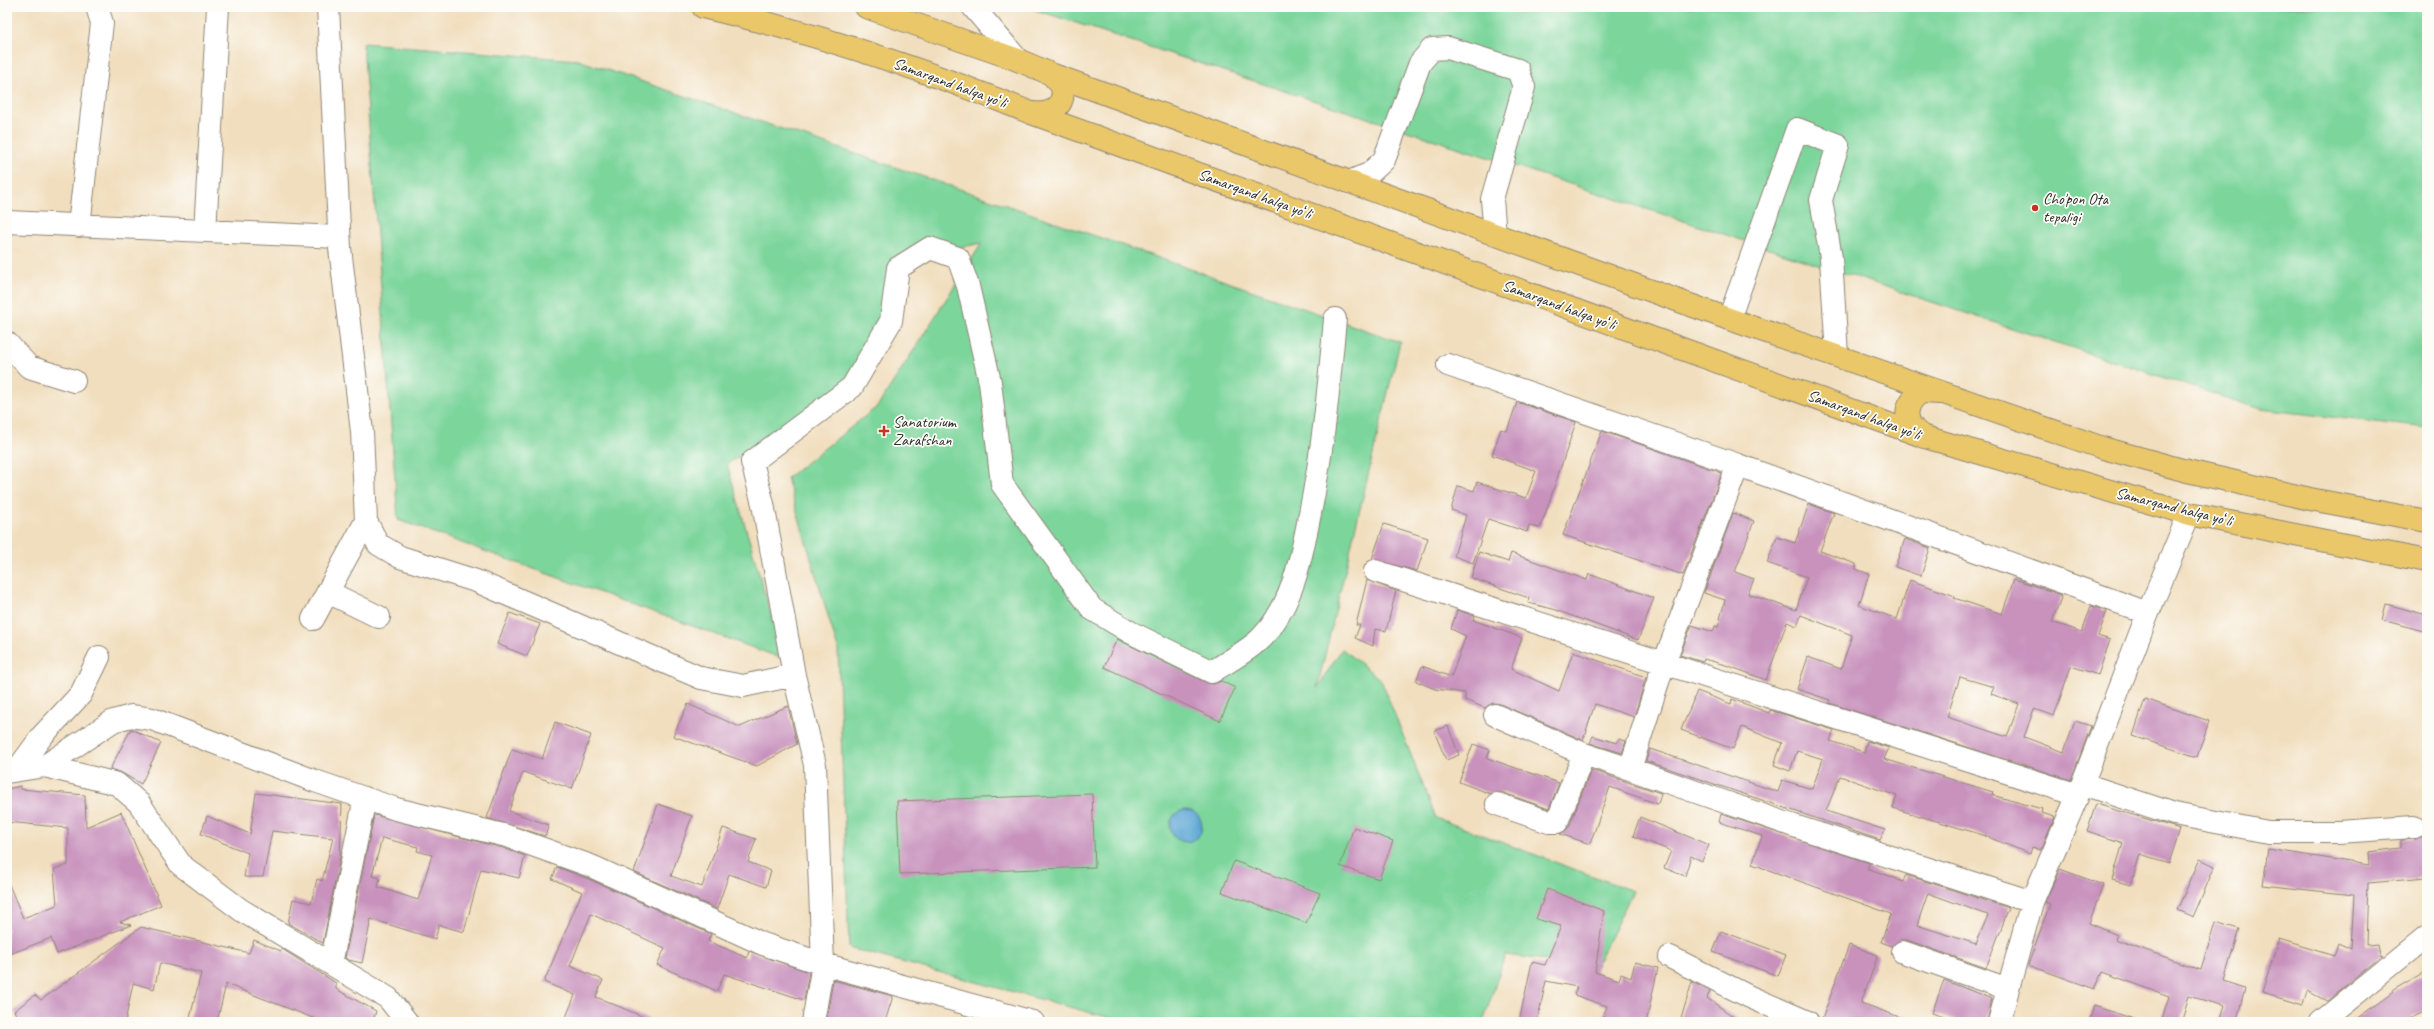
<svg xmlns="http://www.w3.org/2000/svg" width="2434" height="1029" font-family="Caveat,sans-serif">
<rect width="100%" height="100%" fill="#fdfcf7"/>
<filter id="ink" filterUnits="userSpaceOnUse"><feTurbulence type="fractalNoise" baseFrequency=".025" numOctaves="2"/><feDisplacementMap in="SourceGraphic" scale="8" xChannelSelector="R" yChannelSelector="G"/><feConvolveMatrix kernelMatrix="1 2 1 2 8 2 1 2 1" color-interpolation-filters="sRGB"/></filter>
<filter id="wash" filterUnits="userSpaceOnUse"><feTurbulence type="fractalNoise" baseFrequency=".012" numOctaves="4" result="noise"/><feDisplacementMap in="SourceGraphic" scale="16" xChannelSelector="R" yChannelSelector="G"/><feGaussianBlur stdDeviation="0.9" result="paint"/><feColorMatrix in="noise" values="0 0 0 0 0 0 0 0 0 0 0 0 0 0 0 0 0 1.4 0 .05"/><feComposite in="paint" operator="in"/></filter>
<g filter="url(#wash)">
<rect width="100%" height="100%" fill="#f1debe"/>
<path fill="#7cd59b" stroke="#548063" d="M1027,7H2427V428L2260,409Z
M363,43L578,60L995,201L1400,342L1317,688L1342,649L1381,680L1436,818L1633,891L1596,966L1505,955L1483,1022H1125L849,948L838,649L787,478L878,406L982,243L914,257L839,393L727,464L784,659L398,520Z"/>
<path fill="#5ea8d5" stroke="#446a80" d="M1170 826a16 16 0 1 1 32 0a16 16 0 1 1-32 0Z"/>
<g id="blocks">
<path fill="#c892bd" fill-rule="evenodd" d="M1517,402L1576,422L1541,526L1539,528L1529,525L1527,532L1488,519L1473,563L1454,556L1466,515L1451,510L1458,486L1474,491L1477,482L1526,498L1536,471L1492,455L1501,429L1507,431Z
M1602,431L1722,473L1683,575L1563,535Z
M1809,504L1834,513L1820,551L1856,564V569L1869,574L1859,605L1897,619L1910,580L1955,596L1954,598L2002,614L2014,579L2062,595L2052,622L2082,632L2091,606L2107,611L2098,636L2110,640L2098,675L2071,666L2054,716L2034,709L2024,737L2064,752L2075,721L2091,726L2071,780L1829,703L1830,700L1797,689L1808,657L1841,669L1852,635L1801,615L1797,626L1787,622L1766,680L1729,666L1704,659L1703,662L1680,655L1692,625L1713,632L1715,626L1718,627L1725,600L1704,593L1733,513L1754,521L1735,572L1754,579L1748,594L1796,610L1807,577L1767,563L1777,537L1795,543ZM1960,677L1994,687L1991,694L2019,704L2007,737L1947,717Z
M1384,524L1428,538L1417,571L1372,559Z
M1905,539L1930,548L1921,576L1895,567Z
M1479,552L1508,562L1511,553L1587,580L1589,574L1654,598L1638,640L1553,609L1528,603L1529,598L1471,578Z
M1367,580L1396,591L1386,631L1375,629L1373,646L1355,638L1360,625H1356Z
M2386,604L2427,615V632L2382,620Z
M1457,610L1475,616L1473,620L1522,638L1511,669L1559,691L1573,652L1646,677L1634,717L1595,704L1583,740L1500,704L1493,703L1485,708L1465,700V693L1435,689L1416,681L1422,666L1451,677L1466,636L1451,629Z
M510,613L540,624L527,656L497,644Z
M1117,639L1207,683L1213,684L1221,681L1235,688L1220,721L1104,667Z
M1697,691L1731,704L1732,699L1769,713L1770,710L1834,730L1830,741L1864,752L1867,741L1889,748L1884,759L1993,792L1992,795L2042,809L2041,813L2055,817L2041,850L2032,847L2030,854L1983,835L1893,808L1897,796L1840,776L1826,811L1885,830L1880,840L1646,761L1650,749L1778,792L1782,780L1812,789L1823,759L1797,751L1790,771L1774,765L1782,743L1742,727L1733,749L1681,730Z
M2145,699L2209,721L2197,757L2133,736Z
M688,704L740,727L788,706L797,744L757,766L673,736Z
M555,722L591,735L572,789L523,772L509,811L549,825L545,836L487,818L512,749L542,759Z
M1448,726L1459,755L1446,760L1434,731Z
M131,729L161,743L141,784L120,772L110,769Z
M1593,736L1617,743L1619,739L1626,741L1622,753L1590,743Z
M1473,744L1490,750L1487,758L1559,783L1549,809L1501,792L1491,794L1459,782Z
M1591,770L1661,793L1658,804L1610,787L1590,844L1560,834L1569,827Z
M21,786V789L85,795L86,827L121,812L161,905L120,922L131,925L57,954L51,938L7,955V880L23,918L57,905L54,869L68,865V828L7,822V789Z
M256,793L342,804L340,857L323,943L288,923L293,899L311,903L317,879L322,881L333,838L272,831L263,877H244L248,853L201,834L207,816L250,834Z
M1092,794L1095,867L900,874L897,801Z
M658,804L692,816L671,876L702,887L723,828L756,839L748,862L771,871L766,887L729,874L717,909L634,872Z
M2096,804L2180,829L2169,863L2140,854L2131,885L2112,880L2123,843L2087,831Z
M1721,814L1870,863L1867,868L1903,881L1906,875L2009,908L1986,968L1907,940H1900L1892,946L1881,942L1891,914L1752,864L1762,836L1719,822ZM1928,893L1988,915L1976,944L1917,925Z
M374,815L503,848L525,856L519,878L481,869L464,932L439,925L435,939L371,919L362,963L349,960L345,958ZM382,838L418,847L417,851L432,855L418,900L378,887L380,878L372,876Z
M1640,817L1709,845L1702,861L1691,856L1685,876L1664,868L1671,851L1633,836Z
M1354,827L1393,841L1379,879L1340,866Z
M2423,835H2427V878L2368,883L2366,945L2378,944L2380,954L2383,955L2327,1001L2307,991L2303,1005L2262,993L2279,939L2334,956L2338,943L2351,949L2354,895L2263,885L2268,849L2369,865L2368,852L2401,848V840L2415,839Z
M2200,859L2215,866L2193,917L2177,910Z
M1234,861L1320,893L1306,923L1222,892Z
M557,867L589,879L711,934L708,941L747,958L749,951L809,972L804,1000L724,974L717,991L657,965L665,948L591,914L570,966L603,980L596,997L656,1022H564L575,995L544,982L582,892L552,879Z
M2060,869L2103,885L2089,923L2117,935L2115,939L2201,970L2215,922L2239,929L2224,981L2245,988L2236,1022H2219L2224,1006L2189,996L2181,1022H2161L2169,996L2102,972L2095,989L2028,965L2050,904L2045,902Z
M1547,889L1604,911L1595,972L1619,980L1621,974L1631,978L1635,962L1658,968L1646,1022H1601L1607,1006L1574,995L1577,987L1546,981L1537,1022H1519L1532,962L1545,965L1561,926L1536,919Z
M141,927L249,953L254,940L281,951L282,949L336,983V989L376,1011L373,1022H323L226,984L217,1022H189L201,973L160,963L154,989L133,983L125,1022H20L14,1011L35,995L41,1000Z
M1721,931L1786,955L1778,976L1713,952Z
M1849,945L1878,955L1861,1003L1908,1020L1907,1022H1821Z
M2427,972V1009L2410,1017L2414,1022H2352L2396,990Z
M833,980L893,996L885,1022H826Z
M1944,980L1992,999L1987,1022H1958L1932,1013Z
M1692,982L1710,991L1707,998L1741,1022H1680Z
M2094,1006L2134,1019L2133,1022H2089Z"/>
</g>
</g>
<g filter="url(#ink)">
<use href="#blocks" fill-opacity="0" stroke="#8e8474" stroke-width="1"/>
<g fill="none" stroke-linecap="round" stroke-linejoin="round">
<g stroke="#8e8474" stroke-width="24">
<path id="minor" d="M328,7L340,248L362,432L366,521L378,544L400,557L476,581L701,678L743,686L794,675
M973,7L1018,60
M1349,182L1369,174L1384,160L1420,63L1432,49L1448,48L1518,70L1524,87L1492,199L1495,235
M7,222L339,237
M79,226L102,23L97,7
M205,231L218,7
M1729,319L1797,129L1838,145L1821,200L1831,258L1837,355
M7,343L29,367L74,381
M1448,365L1738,465
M1375,571L2078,795
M328,592L379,617
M313,619L366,521
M1495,715L1584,754
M45,766L117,784L139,803L181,865L241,910L388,998L407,1022
M17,770L42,736L81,694L99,657
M7,772L45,766L113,721L131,716L152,719L315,781L396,809L507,836L591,866L763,944L823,964L813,1022
M2083,784L2174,814L2268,832H2338L2414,827
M1497,804L1549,822H1557L1584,754L1630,769
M2032,902L1794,826L1630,769L1664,663L1738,465L2148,613
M1903,952L2008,989
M1670,957L1750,997L1808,1022
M331,964L365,798
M1033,1022L823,964L815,765L794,675L763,504L752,462L852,387L891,321L898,268L930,248L958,258L968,286L990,382L1002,484L1092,609L1130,632L1212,672C1228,661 1249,651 1262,637C1292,606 1301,559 1309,518C1323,452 1329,386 1335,319
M1999,1022L2032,902L2078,795L2148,613L2189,514
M2321,1022L2427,936"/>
</g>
<g stroke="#8e8474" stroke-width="24">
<path id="highway" d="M703,7C815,33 924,69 1031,113L1925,437L2189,514L2427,561
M866,7L1018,60L1051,74L1729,319L2103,448L2183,470L2310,499L2427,521
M1032,113C1051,115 1066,107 1062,86L1051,74
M1924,437C1904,425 1901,406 1921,392L1940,393"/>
</g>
<use href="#minor" stroke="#fff" stroke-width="22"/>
<use href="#highway" stroke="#eac769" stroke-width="22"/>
</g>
</g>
<g fill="#c8321e" stroke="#fdfcf7" stroke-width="1.5">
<circle cx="2035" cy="208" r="4"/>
<path d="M882 425h4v4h4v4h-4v4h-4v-4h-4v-4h4z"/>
</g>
<g text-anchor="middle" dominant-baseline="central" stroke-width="3.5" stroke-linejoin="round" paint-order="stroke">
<g font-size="16" fill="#2b2b2b" stroke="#fdfcf7">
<text transform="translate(950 83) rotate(20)">Samarqand halqa yoʻli</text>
<text transform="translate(1255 194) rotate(20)">Samarqand halqa yoʻli</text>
<text transform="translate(1559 305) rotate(20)">Samarqand halqa yoʻli</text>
<text transform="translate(1864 415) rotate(20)">Samarqand halqa yoʻli</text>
<text transform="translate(2174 507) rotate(14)">Samarqand halqa yoʻli</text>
</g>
<g font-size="16" fill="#2b2b2b" stroke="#fdfcf7" text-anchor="start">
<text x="2043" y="199">Cho'pon Ota<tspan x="2043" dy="18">tepaligi</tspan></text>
<text x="893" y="422">Sanatorium<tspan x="893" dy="18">Zarafshan</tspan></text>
</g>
</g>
<rect width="2434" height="1029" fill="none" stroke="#fdfcf7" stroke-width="24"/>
</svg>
